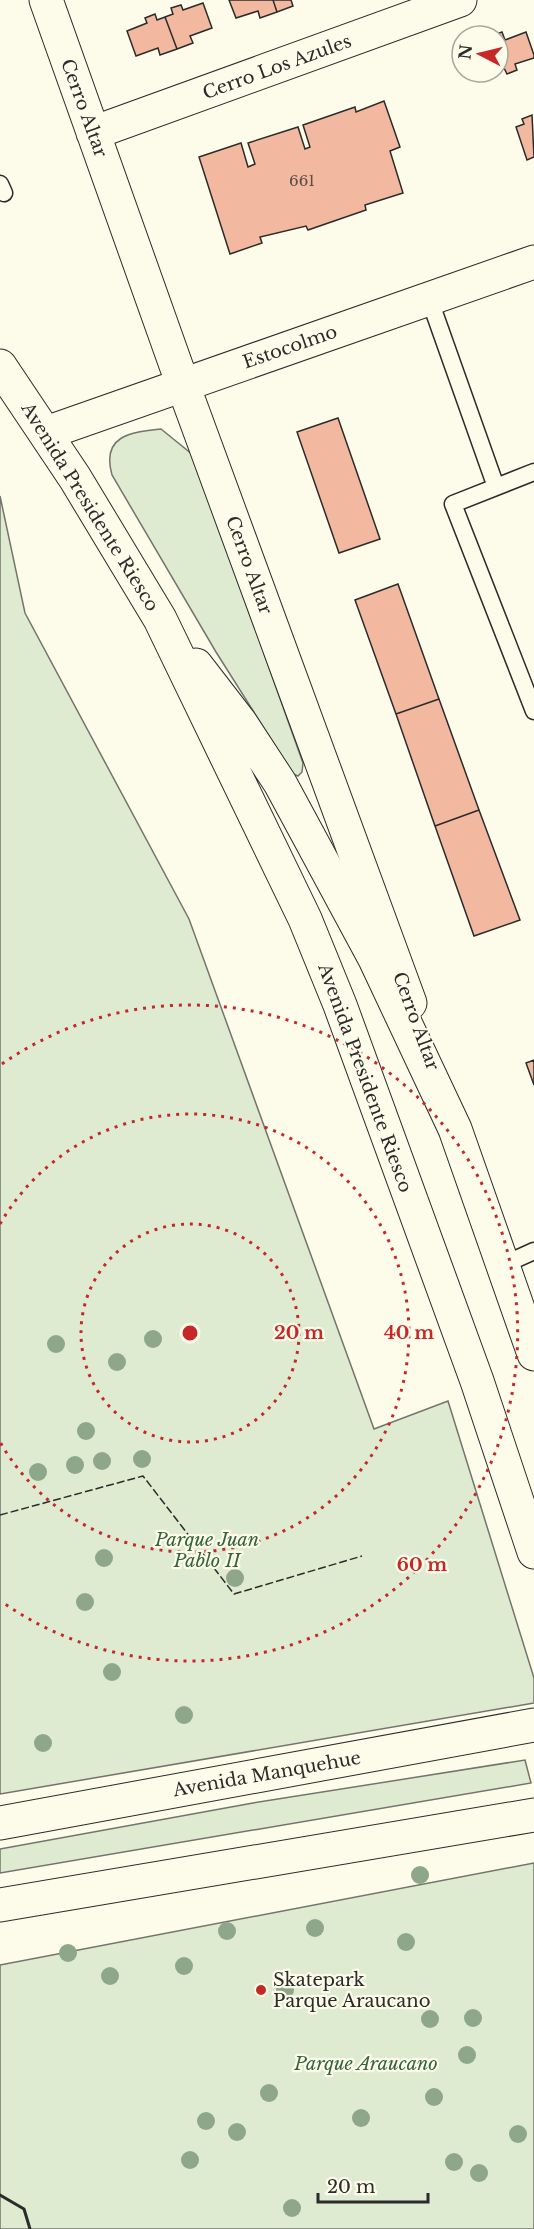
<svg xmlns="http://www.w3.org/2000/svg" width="534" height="2229" font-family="'Libre Baskerville',serif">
<rect width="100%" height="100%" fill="#fdfbea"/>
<path fill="#deebd1" stroke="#74746e" stroke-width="1.5" d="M161,429L193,455L303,763L302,772L298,776L293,774L216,652L112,475C101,436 130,432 161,429Z
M0,496L25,613L189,919L374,1429L448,1401L534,1678V1703L0,1794Z
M525,1760L531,1783L0,1873V1849L253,1803Z
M534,1863V2229H0V1965Z"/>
<path fill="#f2b8a0" stroke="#2b2b2b" stroke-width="1.5" d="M229,0H273L277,12L260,18L258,11L236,18Z
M273,0H291L293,6L277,12Z
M203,3L212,28L190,36L193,43L177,49L165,17L173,14L171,8L181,5L183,10Z
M155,14L157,20L165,17L177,49L160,55L158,48L136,56L127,31L147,23L145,18Z
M502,32L505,40L526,32L534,55V58L515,64L517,70L507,74L504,68L498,70V36H491Z
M384,101L400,147L390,151L403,193L365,205L366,210L308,230L306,226L260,237L262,243L230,254L199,157L241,143L248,167L255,164L248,143L298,127L305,149L310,147L303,125L355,107L356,112Z
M532,115L534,157L527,160L516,127L524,124L522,119Z
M338,418L380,539L339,553L297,432Z
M398,584L439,699L396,714L355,600Z
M439,699L479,810L435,826L396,714Z
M479,810L520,920L474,936L435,826Z
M534,1060V1085L526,1063Z"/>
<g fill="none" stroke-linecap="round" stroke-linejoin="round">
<g stroke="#2b2b2b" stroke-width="19">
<path id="lane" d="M0,184L4,193
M429,298L496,487
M534,472L453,504L534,711
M503,1265L534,1251"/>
</g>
<g stroke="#2b2b2b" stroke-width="35">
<path id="street" d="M46,0L183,385L410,1003
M93,133L460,0
M46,433L534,262"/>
</g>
<g stroke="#2b2b2b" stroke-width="35">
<path id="secondary" d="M0,366L75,478L160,619L305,919L340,1005L477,1381L534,1552
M196,665L240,722L280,783L375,959L455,1129L534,1354"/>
</g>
<g stroke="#2b2b2b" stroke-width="35">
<path id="primary" d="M0,1823L534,1725
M0,1905L534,1815"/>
</g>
<use href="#lane" stroke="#fdfbea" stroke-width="16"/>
<use href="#street" stroke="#fdfbea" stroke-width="33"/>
<use href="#secondary" stroke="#fdfbea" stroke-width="33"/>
<use href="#primary" stroke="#fdfbea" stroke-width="33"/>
<path stroke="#2b2b2b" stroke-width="1.5" stroke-dasharray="8 3" stroke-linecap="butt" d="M0,1515L143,1476L234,1594L362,1556"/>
<path stroke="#2b2b2b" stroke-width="3" d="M0,2195L24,2209L30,2229"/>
</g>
<g fill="#8ea78a">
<circle cx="153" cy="1339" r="9"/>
<circle cx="56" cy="1344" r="9"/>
<circle cx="117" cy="1362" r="9"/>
<circle cx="86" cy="1431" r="9"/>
<circle cx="142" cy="1459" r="9"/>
<circle cx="102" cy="1461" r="9"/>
<circle cx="75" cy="1465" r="9"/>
<circle cx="38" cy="1472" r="9"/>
<circle cx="104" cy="1558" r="9"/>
<circle cx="235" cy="1578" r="9"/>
<circle cx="85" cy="1602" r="9"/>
<circle cx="112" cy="1672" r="9"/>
<circle cx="184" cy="1715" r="9"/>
<circle cx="43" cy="1743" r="9"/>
<circle cx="420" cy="1875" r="9"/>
<circle cx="315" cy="1928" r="9"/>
<circle cx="227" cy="1931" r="9"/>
<circle cx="406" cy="1942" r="9"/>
<circle cx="68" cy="1953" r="9"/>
<circle cx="184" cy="1966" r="9"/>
<circle cx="110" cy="1976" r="9"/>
<circle cx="285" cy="1990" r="9"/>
<circle cx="473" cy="2018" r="9"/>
<circle cx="430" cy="2019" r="9"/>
<circle cx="467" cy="2055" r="9"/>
<circle cx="269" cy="2093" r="9"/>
<circle cx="434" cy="2097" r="9"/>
<circle cx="361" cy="2118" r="9"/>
<circle cx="206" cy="2121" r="9"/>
<circle cx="237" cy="2132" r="9"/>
<circle cx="518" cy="2134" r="9"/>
<circle cx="190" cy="2160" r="9"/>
<circle cx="454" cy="2162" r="9"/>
<circle cx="479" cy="2173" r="9"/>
<circle cx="292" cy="2208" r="9"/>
</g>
<g fill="none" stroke="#c62828" stroke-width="3" stroke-dasharray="3 6">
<circle cx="190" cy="1333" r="109"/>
<path d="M0 1224A219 219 0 1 1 0 1442"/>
<path d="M2 1064A328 328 0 1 1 2 1602"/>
</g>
<circle fill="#c62828" stroke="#fdfbea" stroke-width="2" cx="261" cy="1990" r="6"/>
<g text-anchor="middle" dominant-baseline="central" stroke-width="4.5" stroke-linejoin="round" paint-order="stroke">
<g font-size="15" fill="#5d4e48">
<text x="302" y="180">661</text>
</g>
<g font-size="18" fill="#2b2b2b" stroke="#fdfbea">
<text transform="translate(277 67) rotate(-20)">Cerro Los Azules</text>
<text transform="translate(84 108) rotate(70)">Cerro Altar</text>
<text transform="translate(290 347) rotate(-19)">Estocolmo</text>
<text transform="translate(90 507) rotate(58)">Avenida Presidente Riesco</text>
<text transform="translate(249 565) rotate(70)">Cerro Altar</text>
<text transform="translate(416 1021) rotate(70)">Cerro Altar</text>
<text transform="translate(365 1078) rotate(70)">Avenida Presidente Riesco</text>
<text transform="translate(267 1774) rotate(-10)">Avenida Manquehue</text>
</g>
<g font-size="18" font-style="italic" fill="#34623c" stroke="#fdfbea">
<text x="207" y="1540">Parque Juan<tspan x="207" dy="21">Pablo II</tspan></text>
<text x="366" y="2064">Parque Araucano</text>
</g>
<g font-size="18" fill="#2b2b2b" stroke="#fdfbea" text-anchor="start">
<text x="273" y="1980">Skatepark<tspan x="273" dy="21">Parque Araucano</tspan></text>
</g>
</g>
<circle cx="190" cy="1333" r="9" fill="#c62828" stroke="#fdfbea" stroke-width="3"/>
<g font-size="18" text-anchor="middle" font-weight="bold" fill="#c62828" stroke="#fdfbea" stroke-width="4.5" stroke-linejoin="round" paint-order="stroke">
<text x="299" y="1339">20 m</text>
<text x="409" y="1339">40 m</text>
<text x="422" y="1571">60 m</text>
</g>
<g transform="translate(480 54) rotate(277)"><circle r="28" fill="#fdfbea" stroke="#a9a89e" stroke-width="1.5"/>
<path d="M0-4.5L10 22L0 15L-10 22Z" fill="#c62828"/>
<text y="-9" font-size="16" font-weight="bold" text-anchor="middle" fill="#2b2b2b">N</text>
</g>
<path d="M318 2193v9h110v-9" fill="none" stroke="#2b2b2b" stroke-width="3"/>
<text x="327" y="2193" font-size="18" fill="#2b2b2b" stroke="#fdfbea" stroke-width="4.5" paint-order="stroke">20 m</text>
</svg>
